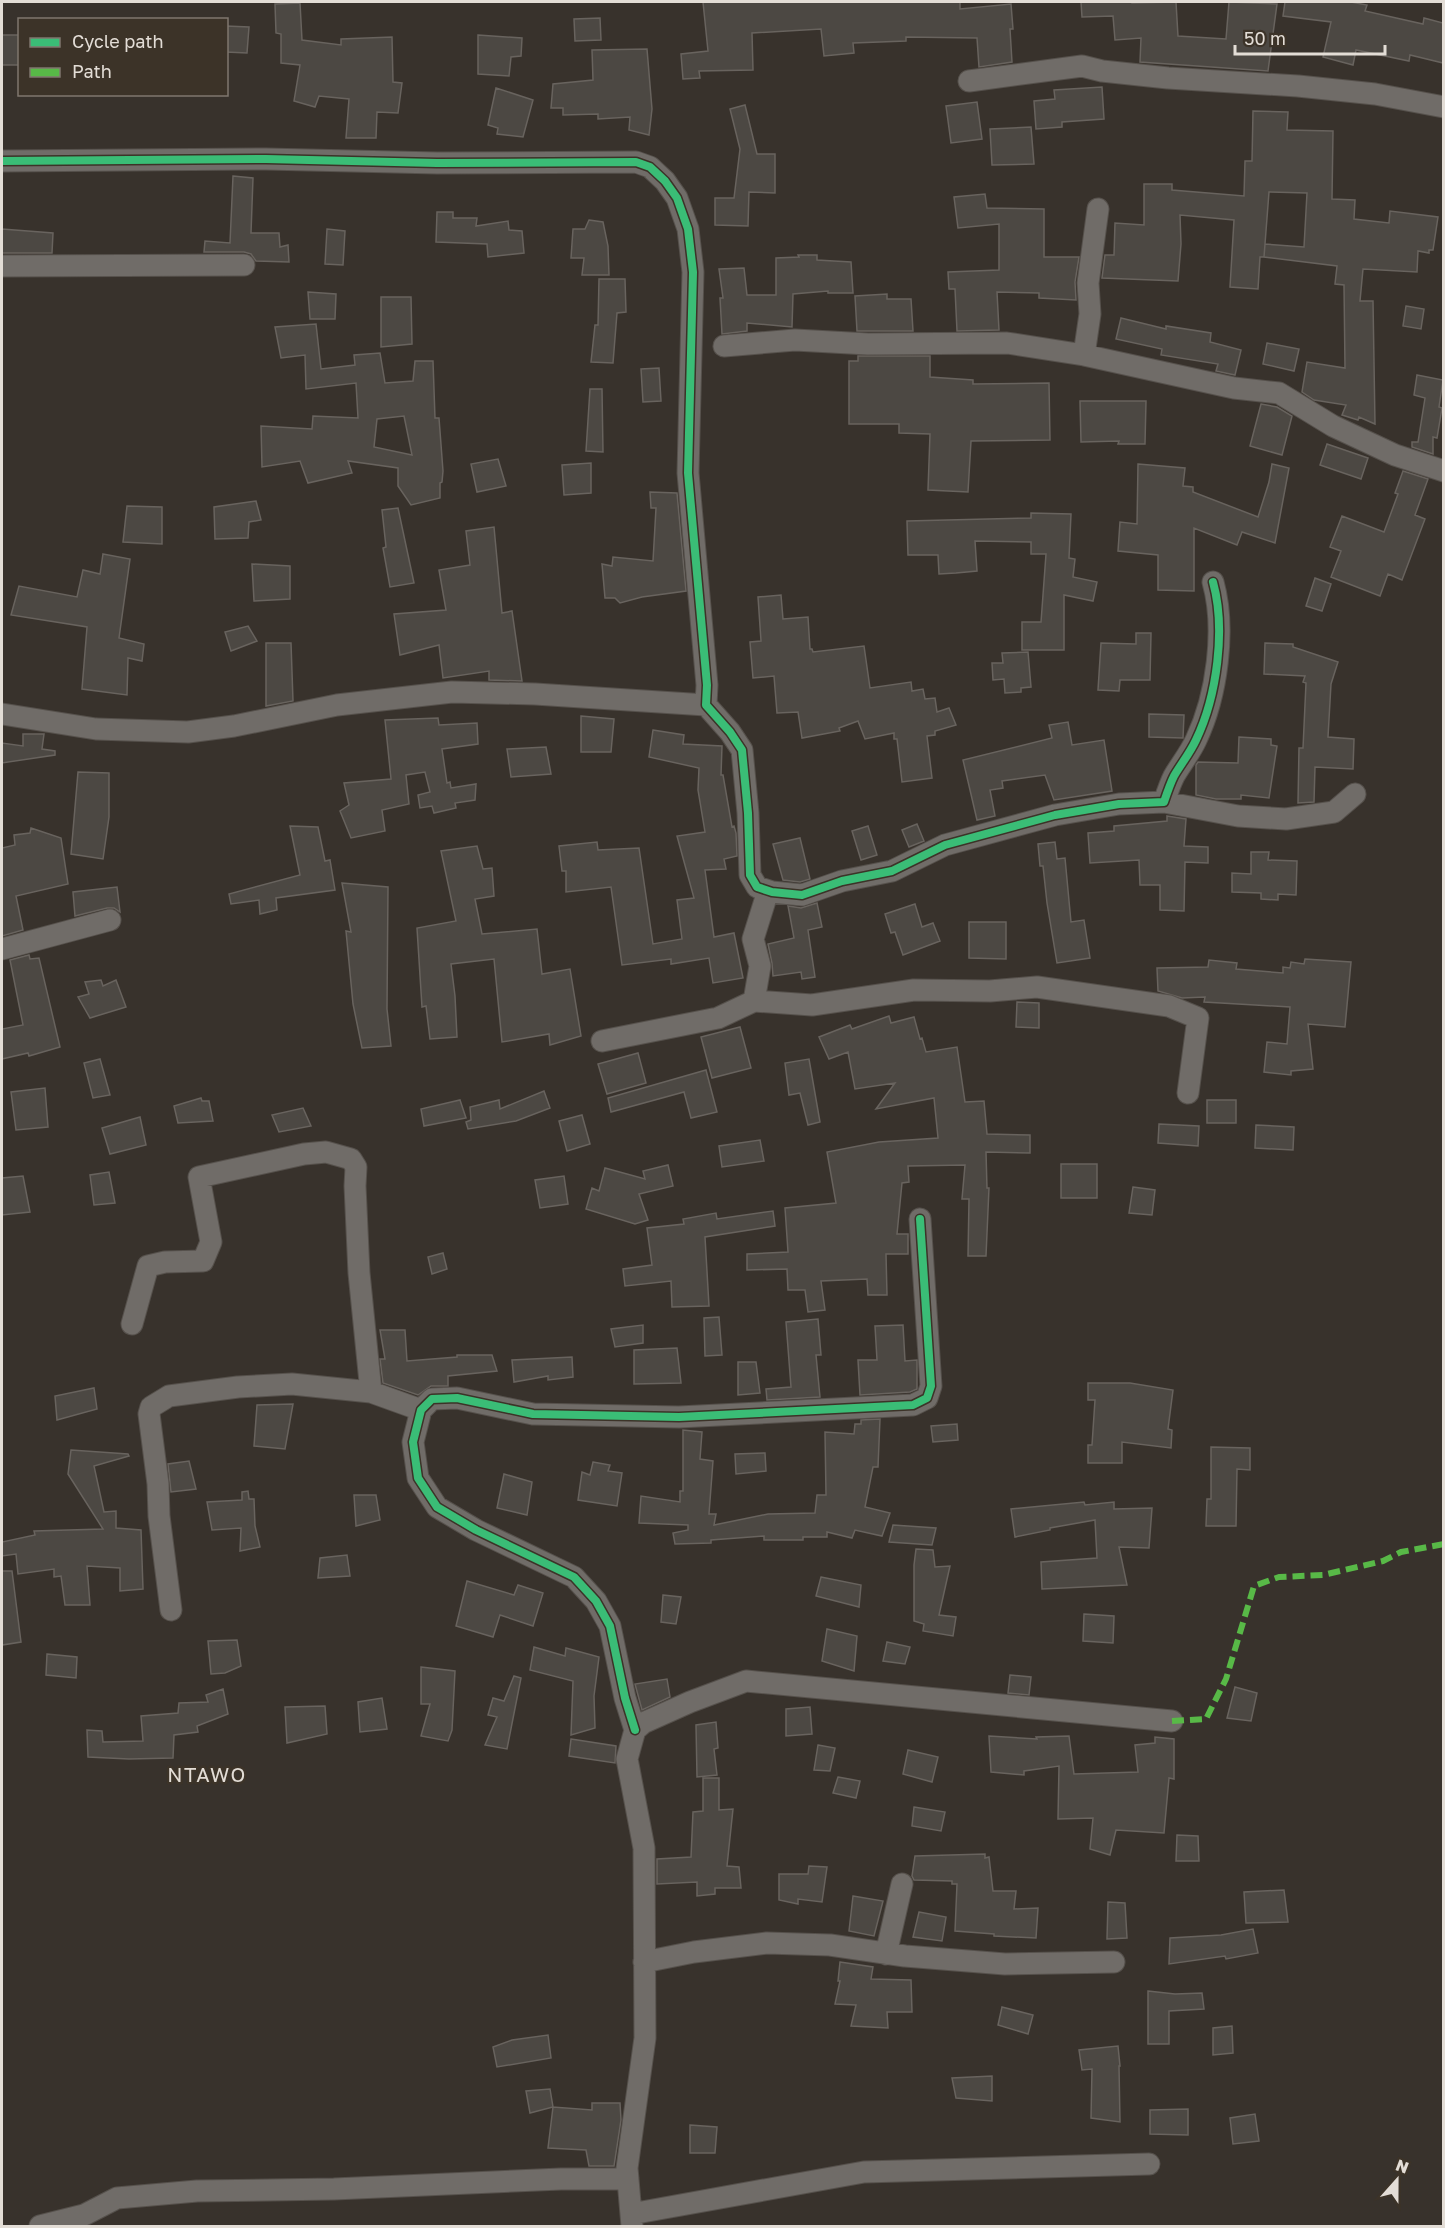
<svg xmlns="http://www.w3.org/2000/svg" width="1445" height="2228" font-family="'Golos Text',sans-serif">
<rect width="100%" height="100%" fill="#38322c"/>
<path fill="#4c4843" stroke="#68635e" stroke-width="1.5" fill-rule="evenodd" d="M703,2H960V9L1011,4L1013,29H1010L1012,62L979,67L977,38L906,37V41L853,43L854,53L824,56L821,29L752,33L753,70L699,71L700,78L683,79L681,54L708,51Z
M1081,2H1132V3L1176,2L1178,36L1226,39L1229,2L1277,4L1268,71L1140,62L1141,38L1115,40L1113,16L1082,17Z
M1285,2H1351L1367,5L1365,11L1423,24L1424,18L1443,23V63L1410,55L1409,61L1356,50L1353,65L1323,57L1331,22L1283,16Z
M300,3L302,40L341,45V39L392,37L393,82L402,83L398,113L377,112L376,138H346L349,99L319,96L315,107L294,101L300,65L281,63V34L276,33L275,4Z
M600,18L601,40L575,41L574,19Z
M226,26L249,27L247,53L226,52Z
M2,35H19V65H2Z
M478,35L522,38L521,56L511,57L509,76L478,74Z
M647,49L652,109L649,135L629,130L630,117L598,119V114L563,115V108H551L553,84L593,80L592,50Z
M1102,87L1104,119L1062,122V127L1036,129L1034,101L1055,99L1054,90Z
M496,88L533,100L523,137L497,134L498,128L488,125Z
M977,102L982,139L951,143L946,106Z
M745,105L757,154H775V193L749,192L748,226L715,225V198H734L740,149L730,109Z
M1253,111L1288,112L1287,130L1333,131L1332,199L1355,200L1354,219L1389,223L1390,211L1438,217L1433,250H1429V253L1418,251L1417,272L1363,269L1360,301H1373L1375,424L1359,417L1358,420L1342,415L1346,405L1314,400L1302,392L1307,362L1345,368L1344,285L1335,284L1337,266L1264,257L1265,244L1304,247L1307,193L1269,192L1264,257H1260L1258,289L1230,287L1234,220L1180,215L1181,244L1178,281L1102,278L1105,255H1114L1115,223L1144,225V184H1172V190L1244,196L1245,161H1252Z
M1031,127L1034,164L992,165L990,129Z
M233,176L253,178L251,233H279L280,247L288,245L289,262L256,261L251,254L244,252H204L205,241L230,243Z
M985,194L987,208L1044,209V257H1079L1075,282L1076,300L1039,298V293L997,292L999,330L957,331L955,289H949L948,272L999,270V224L958,228L954,197Z
M437,212H453V218H477L476,226L508,221L509,230L522,231L524,253L488,257L487,244L436,242Z
M589,220L603,222L608,246L609,275H582L584,258H571L573,229H585Z
M2,229L53,233L52,253H2Z
M327,229L345,231L343,265L325,264Z
M798,255H817V260L851,262L853,293H828V291L793,294L792,327L747,323V331L722,334L720,298H723L719,269L744,268L747,295H776V258L799,257Z
M599,279H625L626,312L617,313L613,363L591,362L595,325H598Z
M308,292L336,294L335,319H310Z
M887,294V299H911L913,331H857L855,296Z
M381,297H411L412,344L381,347Z
M1406,306L1424,309L1421,329L1403,326Z
M1121,318L1166,329V326L1211,333L1210,342L1241,350L1235,375L1216,371L1218,364L1161,355L1162,349L1116,339Z
M316,324L321,369L355,365L354,355L380,353L385,383L413,381L415,361H433L435,418H439L443,471L442,482L440,483V498L411,505L398,486V468L348,461L352,473L308,483L300,461L262,467L261,426L312,429L313,416L358,418L356,383L306,389L305,355L281,358L275,327ZM404,416L412,455L374,447L377,419Z
M1267,343L1299,349L1294,371L1263,364Z
M858,356H930V377L973,380V384L1049,383L1050,440L971,441L968,492L928,490L930,434L899,433V424H849V361H858Z
M659,368L661,401L643,402L641,369Z
M1417,375L1443,380L1439,407L1442,408L1437,438L1433,437V454L1412,447V442H1418L1425,398L1414,395Z
M590,389H602L603,452L586,451Z
M1080,401H1146L1145,444H1118L1119,441L1081,442Z
M1261,404L1277,407L1292,416L1282,455L1250,446Z
M1327,444L1368,458L1361,479L1320,465Z
M498,459L506,486L477,492L471,464Z
M591,463V493L564,495L562,465Z
M1138,464L1185,468L1183,486L1193,487V492L1258,517L1269,482L1272,464L1289,468L1275,543L1242,532L1237,545L1194,528V591L1158,590V555L1118,551L1120,522L1137,524Z
M1403,471L1428,479L1415,515L1425,519L1402,580L1388,574L1380,596L1331,577L1341,551L1330,547L1342,516L1384,532L1398,494L1395,493Z
M650,492L677,493L686,591L642,597L620,603L615,598H605L602,564L612,566L613,557L653,561L656,508H651Z
M256,501L261,520L249,522L248,538L215,539L214,507Z
M127,506L162,507V544L123,542Z
M398,508L414,583L390,587L383,548L386,547L382,510Z
M1031,513L1071,514L1069,558L1075,559L1073,577L1097,582L1093,601L1064,595V650H1022V622H1041L1046,554H1031V542L975,541L977,571L956,573L939,574L938,555H908L907,521L1031,518Z
M494,527L502,613L512,611L522,681L489,680V671L443,678L439,645L400,655L394,614L446,610L439,570L470,565L466,531Z
M103,554L130,559L119,638L144,644L142,661L128,658L127,695L82,689L87,627L11,615L19,586L77,597L83,570L100,574Z
M252,564L290,566V599L254,601Z
M1315,578L1331,584L1322,611L1306,606Z
M781,595L783,619L808,617L810,649H812L813,652L864,646L870,688L911,682L912,691L923,689L925,699L935,698L937,712L949,708L956,725L935,731V735L927,736L932,778L902,782L897,739H894V733L865,739L858,721L839,728L840,731L802,738L798,712L777,713L774,676L753,678L750,642L761,641L758,597Z
M248,626L257,641L231,651L225,632Z
M1136,633H1151L1150,680H1120L1119,691L1098,690L1101,643L1136,644Z
M266,643H291L293,701L266,706Z
M1265,643L1293,644V647L1338,662L1331,684L1328,737L1354,739L1353,769L1315,767L1314,802L1298,803L1299,748H1303L1306,683L1303,682L1305,676L1264,674Z
M1028,652L1031,687L1021,688V692L1005,693L1004,679L993,680L992,663H1003L1002,653Z
M1149,714L1184,715L1183,738L1149,737Z
M581,716L614,719L611,752H581Z
M438,718L439,725L477,723L478,744L442,749L447,783L450,782L451,788L476,784L475,800L455,803L456,808L434,813L432,806L420,808L418,795L430,792L425,772L406,775L409,804L382,810L385,831L351,838L340,811L349,805L344,783L391,779L385,720Z
M1068,722L1072,745L1104,740L1112,791L1054,800L1045,775L1002,781L1003,788L990,790L995,816L977,820L963,760L1052,738L1049,725Z
M653,730L684,735L683,744L722,746L721,775H723L732,827L734,826L736,833L737,856L724,859L726,869L705,870L714,937L734,933L743,978L713,983L709,958L671,964V959L622,965L611,887L566,892V871H562L559,846L597,842L598,850L639,848L653,944L682,939L677,900L694,898L677,836L705,832L698,790L699,768L649,757Z
M23,734H44L42,749L55,751V755L2,763V743L23,746Z
M1239,737L1271,739V745L1277,746L1269,798L1241,795V799H1216L1196,795V765L1198,762L1238,763Z
M546,747L551,774L511,777L507,749Z
M78,772L109,773V817L103,859L71,854Z
M1167,816L1186,819L1184,846L1208,847V863L1185,862L1184,911L1160,910V885H1140L1139,860L1090,863L1088,833L1114,831V826L1167,821Z
M917,824L924,841L909,847L902,830Z
M290,826L318,827L325,861L330,860L335,890L276,898L277,910L260,914L259,900L231,904L229,894L300,875Z
M868,826L877,855L861,860L852,831Z
M31,828L61,838L68,884L16,896L23,930L2,936V848L15,845L14,835L30,833Z
M800,838L810,879L800,882L783,880L773,844Z
M1055,842L1057,859L1065,858L1071,922L1084,920L1090,958L1057,963L1047,903L1043,866H1040L1038,844Z
M477,846L483,869L492,868L494,896L475,899L482,934L537,929L542,974L570,969L581,1036L550,1045L549,1034L502,1042L494,959L451,964L455,996L457,1037L430,1039L426,1006L422,1007L417,928L456,921L441,851Z
M1251,852H1269L1268,860L1297,861L1296,895L1278,894V900L1261,899V893L1232,892V873L1251,874Z
M342,883L388,887L387,1009L391,1046L362,1048L353,1004L346,931L351,932Z
M117,887L120,912L114,908H107L75,916L73,892Z
M817,903L822,927L808,930L815,977L802,979L801,972L773,976L772,963L768,944L794,938L788,906L801,908Z
M915,904L922,927L933,923L940,941L903,955L895,932L891,933L885,914Z
M969,922H1006V959L969,958Z
M29,955L30,959L39,958L60,1047L29,1056L28,1053L2,1059V1029L23,1025L10,960Z
M1305,959L1351,962L1345,1027L1308,1024L1313,1069L1291,1071V1075L1264,1072L1267,1042L1287,1044L1290,1007L1204,1002L1205,997L1182,998L1158,991L1157,968L1208,967L1209,960L1237,963L1236,969L1283,973V967L1290,968L1291,962L1304,964Z
M101,980L103,986L116,980L126,1007L90,1018L78,997L89,994L85,982Z
M1017,1002L1039,1003V1028L1016,1027Z
M889,1016L891,1023L914,1017L920,1039L922,1038L926,1052L957,1047L965,1102L984,1101L987,1134L1030,1135V1153L986,1152L987,1188H989L986,1256H968L969,1199H962L965,1165L908,1166L909,1182L902,1183L897,1234H908V1254H886L887,1295H868L867,1279L821,1281L825,1310L808,1312L805,1290H788L787,1269L747,1270V1254L788,1252L785,1208L836,1203L827,1152L879,1142L938,1138L934,1098L876,1109L895,1083L855,1089L848,1052L829,1059L819,1037L850,1025L852,1029Z
M740,1027L751,1068L712,1078L701,1037Z
M638,1053L646,1083L607,1094L598,1064Z
M100,1059L110,1095L93,1098L84,1063Z
M809,1059L820,1122L808,1125L800,1093L789,1095L785,1063Z
M706,1070L717,1112L691,1118L684,1092L611,1112L608,1098Z
M45,1088L48,1127L16,1130L11,1092Z
M544,1091L550,1108L516,1121L468,1129L466,1122L471,1120L470,1107L499,1100L500,1109Z
M201,1098L202,1101H209L213,1121L178,1123L174,1106Z
M460,1100L466,1118L424,1126L421,1109Z
M1207,1100H1236V1123H1207Z
M303,1108L311,1126L279,1132L272,1115Z
M582,1115L590,1144L567,1151L559,1121Z
M140,1117L146,1145L110,1154L102,1128Z
M1159,1124L1199,1126L1198,1146L1158,1143Z
M1256,1125L1294,1127L1293,1150L1255,1148Z
M760,1140L764,1161L722,1167L719,1146Z
M1061,1164H1097V1198H1061Z
M668,1165L673,1186L639,1194L648,1220L635,1224L586,1209L592,1188L599,1191L605,1168L645,1179L643,1171Z
M109,1172L115,1203L94,1205L90,1175Z
M23,1176L30,1212L2,1215V1178Z
M564,1176L568,1204L540,1208L535,1180Z
M1133,1187L1155,1190L1152,1215L1129,1213Z
M773,1211L775,1226L705,1237L709,1306L672,1307L671,1281L625,1286L623,1269L652,1265L647,1228L684,1224L683,1219L716,1213L717,1219Z
M443,1253L447,1269L432,1274L428,1257Z
M719,1317L722,1355L705,1356L704,1318Z
M818,1319L821,1355H816L820,1397L767,1400L766,1389L791,1387L786,1322Z
M643,1325V1343L615,1347L611,1329Z
M903,1325L905,1361L917,1360V1389L910,1392L860,1395L858,1360H877L875,1326Z
M380,1330H405L407,1361L457,1357V1355H492L497,1371L448,1376V1386H431L418,1395L383,1383L380,1359H385Z
M677,1348L681,1383L634,1384V1350Z
M572,1357L573,1377L548,1380V1376L514,1382L512,1360Z
M738,1362H756L760,1393L738,1395Z
M1088,1383H1130L1173,1390L1168,1429L1172,1430L1171,1448L1122,1442V1463H1088V1445H1092L1095,1400H1088Z
M94,1388L97,1409L57,1420L55,1396Z
M293,1404L285,1449L254,1446L257,1405Z
M880,1419L878,1467H873L865,1507L890,1513L882,1536L855,1530L852,1538L827,1532V1537H803V1540H764V1536L711,1540V1543L675,1544L673,1533L688,1530V1525L639,1523L641,1496L680,1502V1491H683V1430L702,1432L700,1459L713,1461L709,1514H716L714,1525L768,1514L815,1513L817,1495H826L825,1432L854,1434L855,1424H861V1420Z
M957,1424L958,1440L933,1442L931,1426Z
M1211,1447L1250,1448V1470L1237,1469L1236,1526H1206L1207,1499H1211Z
M71,1450L128,1454L129,1456L94,1466L104,1512L116,1511V1528L141,1530L143,1589L120,1591V1568L87,1566L90,1605H65L61,1576L54,1577V1569L18,1574L16,1554L2,1556V1542L35,1535L34,1531L103,1529L68,1474Z
M765,1453L766,1471L736,1474L735,1454Z
M189,1461L196,1489L171,1492L168,1464Z
M593,1462L610,1465L608,1471L622,1473L617,1506L578,1500L582,1472L590,1475Z
M504,1474L532,1482L527,1515L497,1508Z
M248,1491L249,1499H254L255,1526L260,1547L240,1551L241,1528L212,1530L207,1502L242,1500V1492Z
M354,1495H376L380,1520L356,1526Z
M1084,1502L1085,1505L1114,1502V1509L1152,1508L1149,1548L1119,1547L1127,1585L1042,1589L1041,1562L1097,1558L1095,1520L1050,1528V1530L1015,1537L1011,1509Z
M893,1525L936,1528L932,1545L889,1542Z
M916,1549L933,1550L935,1567L950,1566L939,1615L956,1617L953,1636L923,1631L924,1624L914,1621V1565Z
M347,1555L350,1576L318,1578L320,1558Z
M2,1571H12L21,1642L2,1645Z
M821,1577L861,1585L859,1607L816,1596Z
M467,1581L514,1595L518,1585L543,1593L533,1626L500,1615L493,1637L456,1626Z
M663,1595L681,1597L676,1624L661,1622Z
M1084,1614L1114,1616L1113,1643L1083,1641Z
M827,1629L857,1636L854,1671L822,1661Z
M237,1640L241,1666L225,1673L211,1674L208,1641Z
M887,1642L910,1647L905,1664L883,1661Z
M534,1647L565,1656L566,1648L599,1657L594,1696L595,1728L571,1735L573,1681L530,1670Z
M47,1654L77,1657L76,1678L46,1675Z
M421,1667L455,1671L452,1730L448,1741L421,1736L430,1704H421Z
M1010,1675L1031,1677L1029,1695L1008,1693Z
M514,1676L521,1678L507,1749L485,1745L497,1717L488,1715L493,1698L504,1701Z
M667,1679L670,1697L642,1710L635,1684Z
M1235,1687L1257,1693L1251,1721L1227,1718Z
M223,1689L228,1714L197,1726L198,1732L174,1735L173,1758L129,1759L88,1757L87,1730L102,1731L103,1742L143,1741L141,1716L178,1713L179,1703L208,1702L206,1695Z
M382,1698L387,1729L360,1732L358,1702Z
M325,1706L327,1734L287,1743L285,1707Z
M810,1707L812,1734L786,1736V1709Z
M716,1722L718,1748L714,1749L717,1775L697,1777L696,1725Z
M989,1736L1037,1739L1036,1737L1069,1736L1074,1774L1138,1772L1135,1745L1155,1743V1737L1174,1739V1779L1169,1778L1164,1833L1116,1830L1110,1855L1090,1849L1093,1818L1058,1819L1059,1766L1024,1771V1775L991,1772Z
M571,1739L616,1746L615,1763L569,1756Z
M818,1745L835,1748L830,1771L814,1770Z
M908,1750L938,1757L932,1782L903,1774Z
M838,1777L860,1781L856,1798L833,1793Z
M703,1778H719V1810L733,1809L727,1866L739,1867L741,1888H715V1894L697,1896V1882L657,1884V1859L691,1857L693,1812L703,1811Z
M914,1807L945,1812L941,1831L912,1826Z
M1177,1835L1198,1836L1199,1861H1176Z
M985,1854V1858L989,1857L993,1891H1016L1014,1909L1038,1908L1036,1938L994,1936V1934L955,1931L957,1884H952V1881L914,1880L912,1876L915,1856Z
M809,1866L827,1867L822,1902L798,1899V1904L779,1900V1874H808Z
M1284,1890L1288,1922L1246,1923L1244,1892Z
M853,1896L883,1901L874,1936L849,1931Z
M1108,1902L1125,1903L1127,1938L1107,1939Z
M919,1912L946,1917L942,1941L913,1937Z
M1253,1929L1258,1953L1226,1959L1225,1956L1169,1964L1170,1938L1221,1935Z
M840,1962L873,1967L871,1979L911,1980L912,2012H887L888,2028L851,2026L856,2005L835,2004L840,1981H838Z
M1148,1991L1175,1994L1202,1993L1204,2009L1169,2011V2044H1148Z
M1002,2007L1033,2015L1028,2034L998,2025Z
M1232,2026L1233,2053L1213,2055V2028Z
M548,2035L551,2058L497,2067L493,2047L512,2040Z
M1118,2046L1120,2066H1119L1120,2122L1091,2118L1092,2069L1082,2070L1079,2050Z
M992,2076V2101L956,2098L952,2078Z
M550,2089L553,2107L530,2113L526,2091Z
M592,2103H620L621,2120L614,2166H589L586,2150L548,2148L553,2107L592,2110Z
M1188,2109V2135L1150,2134V2110Z
M1255,2114L1259,2141L1233,2144L1230,2118Z
M690,2125L717,2127L715,2153H690Z"/>
<g fill="none" stroke-linecap="round" stroke-linejoin="round">
<g stroke="#56514c" stroke-width="23">
<path id="minor" d="M969,81L1082,66L1102,71L1168,78L1298,86L1375,94L1444,107
M2,161L266,159L437,163L636,162L650,167L665,181L677,198L688,229L693,272L688,473L707,685L706,705L730,732L742,750L748,813L750,875L757,887L772,892L802,895L842,881L892,871L945,845L1055,815L1119,804L1164,802C1167,793 1170,784 1174,776C1181,764 1190,753 1196,740C1217,696 1226,629 1213,582
M2,266L244,265
M724,346L795,340L868,344L1007,343L1084,355L1234,388L1279,393L1333,426L1395,455L1444,471
M1084,355L1090,314L1088,283L1098,209
M2,714L96,729L188,732L234,726L337,705L452,692L535,694L706,705
M1164,802L1238,816L1286,819L1334,812L1355,794
M2,949L110,920
M754,1001L812,1005L914,990L990,991L1037,987L1169,1006L1198,1018L1188,1093
M602,1041L718,1018L754,1001L760,966L753,939L768,891
M132,1324L148,1266L165,1262L203,1261L211,1242L199,1177L304,1154L326,1152L351,1159L356,1167L355,1186L359,1273L371,1392
M171,1610L159,1516L158,1484L149,1414L151,1407L169,1396L238,1387L292,1384L371,1392L421,1410
M635,1730L625,1698L610,1626L596,1601L574,1577L476,1530L437,1507L418,1478L413,1442L421,1410L432,1399L457,1398L533,1414L679,1417L913,1405L927,1398L931,1386L920,1219
M886,1954L902,1884
M644,1962L694,1952L767,1943L830,1945L905,1956L1005,1964L1114,1962
M631,2214L864,2172L1149,2164
M40,2226L84,2215L117,2198L197,2191L334,2189L561,2179H628
M632,2226L627,2168L645,2038L644,1848L627,1759L635,1730L643,1723L690,1702L746,1681L1172,1721"/>
</g>
<use href="#minor" stroke="#706c68" stroke-width="21"/>
<path stroke="#58b947" stroke-width="6" stroke-dasharray="12 6" stroke-linecap="butt" d="M1172,1721L1206,1719L1226,1679L1254,1586L1279,1577L1323,1575L1383,1561L1401,1552L1444,1544"/>
<g stroke="#3c3328" stroke-width="11">
<path id="cycleway" d="M2,161L266,159L437,163L636,162L650,167L665,181L677,198L688,229L693,272L688,473L707,685L706,705L730,732L742,750L748,813L750,875L757,887L772,892L802,895L842,881L892,871L945,845L1055,815L1119,804L1164,802C1167,793 1170,784 1174,776C1181,764 1190,753 1196,740C1217,696 1226,629 1213,582
M635,1730L625,1698L610,1626L596,1601L574,1577L476,1530L437,1507L418,1478L413,1442L421,1410L432,1399L457,1398L533,1414L679,1417L913,1405L927,1398L931,1386L920,1219"/>
</g>
<use href="#cycleway" stroke="#3abd76" stroke-width="8"/>
</g>
<g text-anchor="middle" dominant-baseline="central" stroke-width="5" stroke-linejoin="round" paint-order="stroke">
<g font-size="20" letter-spacing="1.5" fill="#e3ddd6" stroke="#3c3328">
<text x="207" y="1774">NTAWO</text>
</g>
</g>
<rect width="1445" height="2228" fill="none" stroke="#e3ddd6" stroke-width="6"/>
<rect x="18" y="18" width="210" height="78" fill="#3c3328" stroke="#7f776e" stroke-width="1.5"/>
<rect x="30" y="38" width="30" height="9" fill="#3abd76" stroke="#7f776e" stroke-width="1.5"/>
<text x="72" y="48" font-size="18" fill="#e3ddd6">Cycle path</text>
<rect x="30" y="68" width="30" height="9" fill="#58b947" stroke="#7f776e" stroke-width="1.5"/>
<text x="72" y="78" font-size="18" fill="#e3ddd6">Path</text>
<g transform="translate(1397 2180) rotate(21)" stroke="#3c3328" stroke-width="4.5" paint-order="stroke">
<path d="M0-4.5L10 22L0 15L-10 22Z" fill="#e3ddd6"/>
<text y="-9" font-size="16" font-weight="bold" text-anchor="middle" fill="#e3ddd6">N</text>
</g>
<path d="M1235 45v9h150v-9" fill="none" stroke="#e3ddd6" stroke-width="3"/>
<text x="1244" y="45" font-size="18" fill="#e3ddd6" stroke="#3c3328" stroke-width="4.5" paint-order="stroke">50 m</text>
</svg>
